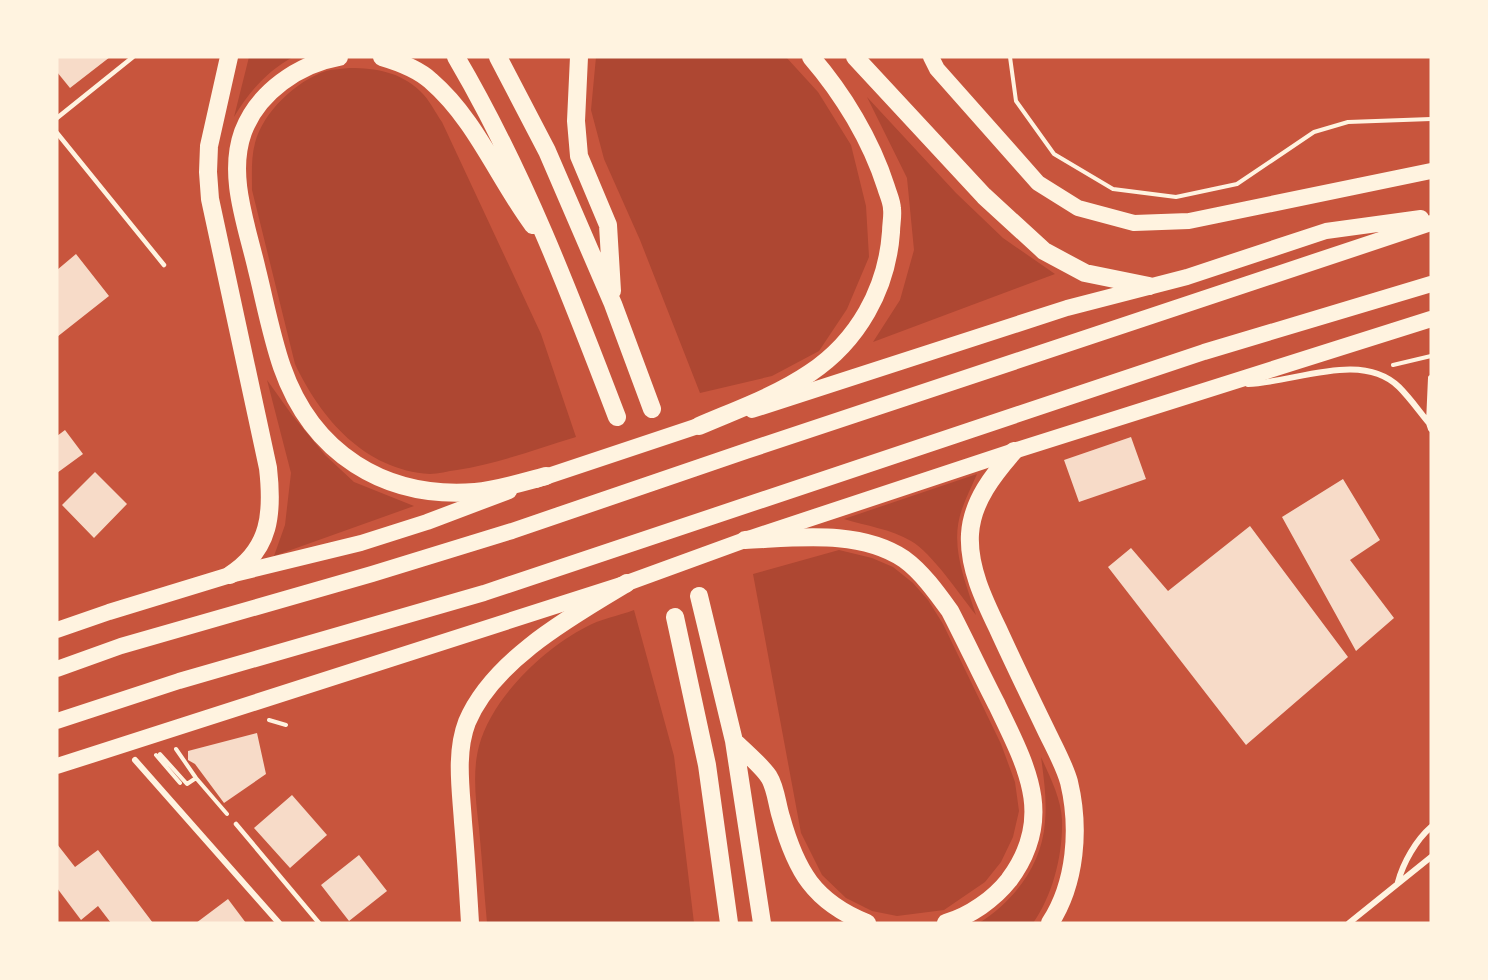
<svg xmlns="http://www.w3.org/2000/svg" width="1488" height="980" font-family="'Fira Sans Condensed',sans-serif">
<rect width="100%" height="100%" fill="#c8553d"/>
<path fill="#ae4732" d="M249,57H293C267,71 249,92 234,117Z
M596,57H786L818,92L851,145L866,206L869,257L847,309L819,351L772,376L700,393L640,240L604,159L591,110Z
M350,68C376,68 400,72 420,91C429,99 435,112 442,122L541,334L576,437C536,449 497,464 457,470C448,471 438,474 430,474C365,470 321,419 295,364L252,190C252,174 251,158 255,143C263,112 296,81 326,71C333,69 342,69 350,68Z
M867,97L956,193L1003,238L1055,274L873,342L900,300L914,250L907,178Z
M267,380L292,415L325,455L354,482L414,506L274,556L285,525L291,473Z
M977,474C972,486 966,497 962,509C949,545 965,580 976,615C960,595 932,553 911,541C891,529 866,526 844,519Z
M839,550L872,558L893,567L913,583L928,600L943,624L1001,744L1015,782L1019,811L1013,837L1001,862L985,882L944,910L897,916L872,911L846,898L822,875L801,833L753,574Z
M634,610L674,756L694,923H487C484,891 482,859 479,828C476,802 472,772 479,746C492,698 543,649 586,627C600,619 618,616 634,610Z
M1041,757C1050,777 1061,798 1062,820C1063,854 1053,895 1033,923H979C1014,901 1042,865 1045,822C1047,800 1044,779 1041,757Z"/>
<path fill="#f7dbc8" d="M57,57H110L70,88L57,72Z
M76,254L109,296L57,337V270Z
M65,430L83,454L57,473V436Z
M1131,437L1146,479L1079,502L1064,460Z
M95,472L127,504L94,538L62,505Z
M1343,479L1380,540L1350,560L1394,618L1356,651L1282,517Z
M1250,526L1348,657L1246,745L1108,567L1131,548L1168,591Z
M257,733L266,774L224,803L195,764L188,760V751Z
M292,795L327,835L290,868L254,828Z
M57,844L75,867L98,850L153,923H111L98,906L81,920L57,888Z
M359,855L387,891L349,921L321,885Z
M228,899L246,923H196Z"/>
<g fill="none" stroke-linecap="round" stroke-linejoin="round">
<path stroke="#fff3e0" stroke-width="4" d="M1010,57L1016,101L1054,154L1113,189L1176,197L1237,184L1314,132L1348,122L1431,119
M1393,365L1431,356
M269,720L286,725
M176,749L196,778L227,814
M160,754L187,784L196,778
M156,755L180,783"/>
<path stroke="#fff3e0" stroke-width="4.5" d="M57,118L133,57
M57,133L164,265
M236,824L319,923"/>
<path stroke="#fff3e0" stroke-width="6" d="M1431,378L1429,423L1431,429
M1248,384C1294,383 1361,350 1399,387C1410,398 1419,411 1429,423
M135,760L279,923
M1398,882C1403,863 1416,840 1431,827
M1349,923L1431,857"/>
<path stroke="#fff3e0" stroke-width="16" d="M931,57L937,69L1038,183L1078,208L1134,223L1189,221L1431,171
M752,410L1067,308L1187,277L1326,231L1421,218
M536,480L710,422
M57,630L109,612L230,575L361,543L427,522L509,491
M57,669L121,646L372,574L512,531L746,451L1431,223
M57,721L179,681L484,593L1204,352L1431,284
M57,766L627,583L745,540L1014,451L1431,319"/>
<path stroke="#fff3e0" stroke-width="18" d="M229,57L209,146L208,172L210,199L268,468C273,512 271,549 230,575
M339,57C299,64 258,92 243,132C227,176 247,226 257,270C265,302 271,335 282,367C312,453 384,499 475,492C498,490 523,482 546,476
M382,57C399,62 418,69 431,81C476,120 498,178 533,225
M456,57C523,171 570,294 617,417
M498,57L547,151L613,304L652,409
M579,57L576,121L579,156L608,225L612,291
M855,57L984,196L1044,251L1085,273L1149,286
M699,426C736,410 776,396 810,373C858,341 887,289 891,232C891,224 893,216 892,209C892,202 888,194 886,187C871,140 843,94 811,57
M1014,451C994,474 972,501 970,534C968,567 984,600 998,629C1013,662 1029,695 1045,728C1053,745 1064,764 1069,782C1080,828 1076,883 1050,923
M745,540C796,538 859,529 904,559C922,572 937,593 950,611C966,642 981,674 997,705C1026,766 1056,817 1009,880C994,899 970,916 946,923
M699,596L734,741L762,923
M675,617L707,765L729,923
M734,741C743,750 763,767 769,777C776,788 777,805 781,817C796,871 814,902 867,923
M470,923C468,889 466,856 463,822C461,790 455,753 467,722C493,660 572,616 627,583"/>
</g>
<rect width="1488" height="980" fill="none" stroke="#fff3e0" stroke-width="117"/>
</svg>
